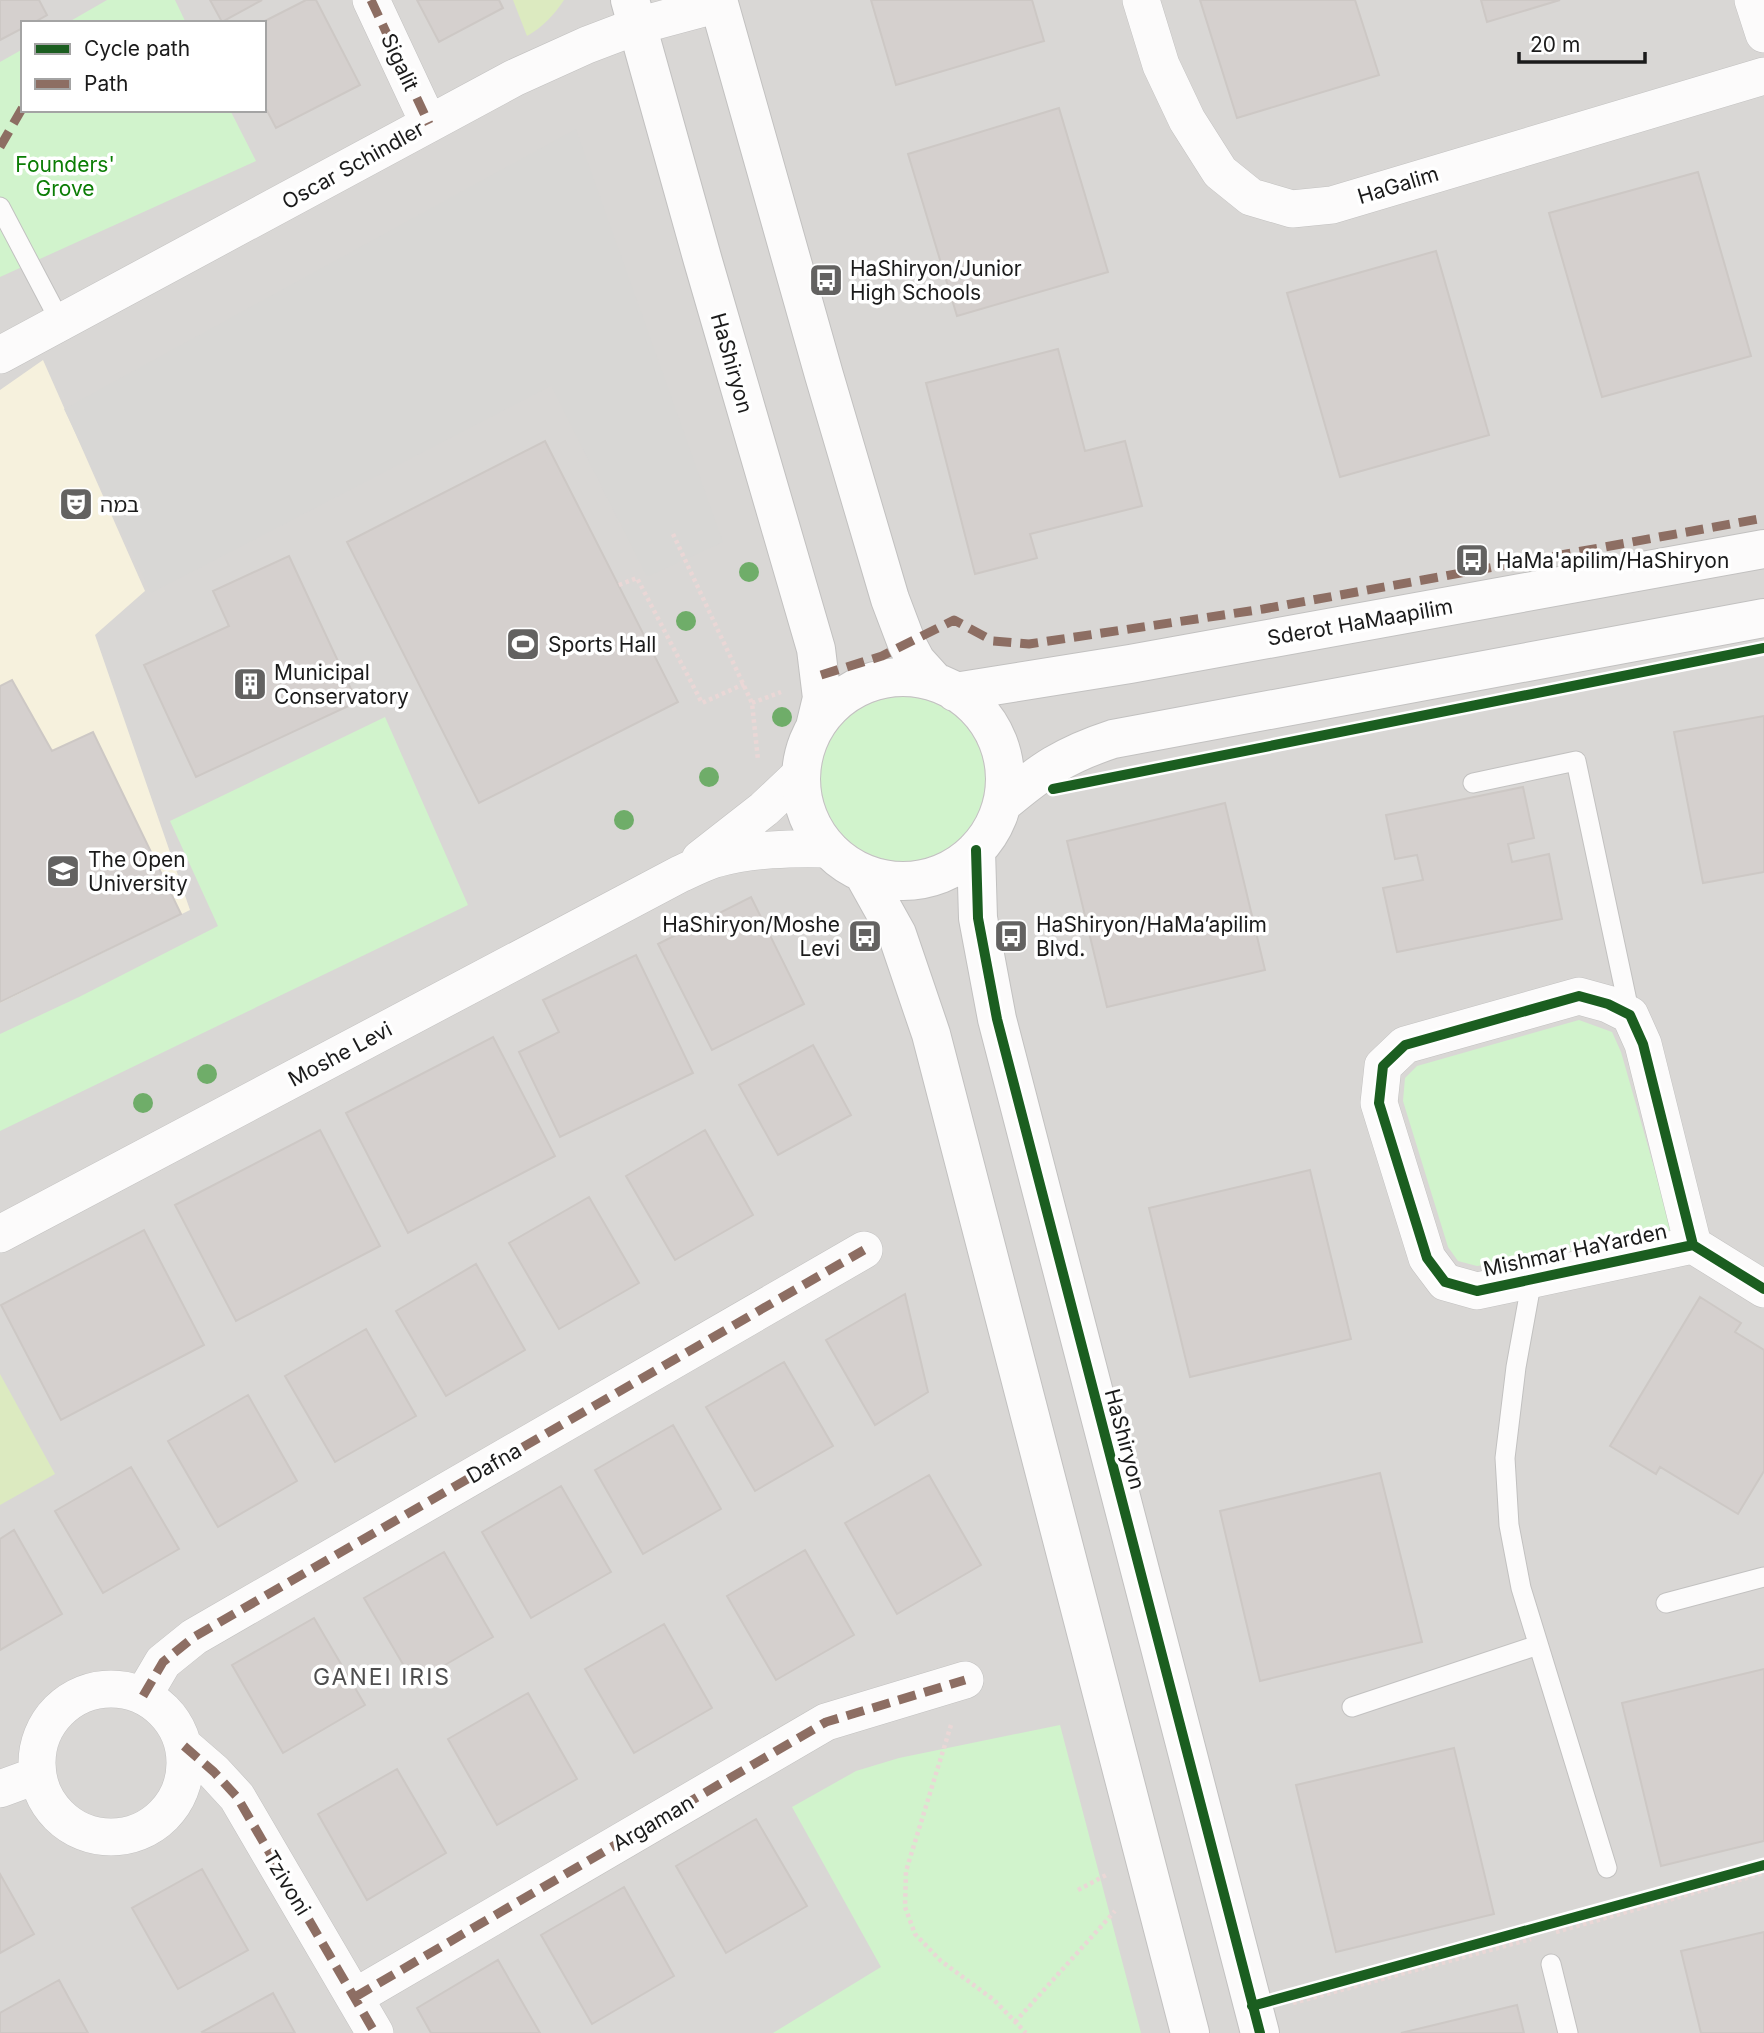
<svg xmlns="http://www.w3.org/2000/svg" width="1764" height="2033" font-family="Inter,'Noto Sans Hebrew',sans-serif">
<rect width="100%" height="100%" fill="#eae7e4"/>
<path fill="#d9d7d5" fill-rule="evenodd" d="M0,0H1764V2033H0ZM23,23H264V110H23Z"/>
<path fill="#f6f1dd" d="M43,360L145,591L95,635L190,910L0,1003V390Z"/>
<path fill="#dceac0" d="M513,0H564C554,15 543,27 527,36Z
M0,1374L55,1474L0,1505Z"/>
<path fill="#d1f3cc" d="M107,0H175L186,23H67Z
M23,49V110H230L256,161L0,277V62Z
M821 779a82 82 0 1 1 164 0a82 82 0 1 1-164 0Z
M385,717L468,905L0,1131V1034L79,997L218,926L170,821Z
M1579,1020L1612,1032L1621,1052L1673,1234L1477,1266L1458,1261L1448,1247L1403,1101L1405,1078L1417,1066Z
M1060,1725L1141,2033H773L881,1967L792,1807L856,1771L899,1758Z"/>
<path fill="#d8d7d5" d="M576,129L723,542L647,577L551,386L151,593L64,409Z"/>
<path fill="#d5d0ce" stroke="#cdc8c5" stroke-width="2" d="M0,0H39L47,15L33,23H23V28L0,40Z
M210,0H262L222,22Z
M306,0H316L360,85L276,128L264,105V23H261Z
M417,0H499L503,8L439,42Z
M871,0H1032L1044,41L896,85Z
M1200,0H1355L1379,75L1237,118Z
M1481,0H1560L1487,22Z
M1059,108L1108,272L957,316L908,154Z
M1698,172L1751,356L1602,397L1549,213Z
M1436,251L1489,435L1340,477L1287,293Z
M1058,349L1085,451L1125,441L1142,506L1030,534L1037,558L975,574L926,383Z
M545,441L678,702L479,803L347,542Z
M289,556L357,702L196,777L144,665L229,626L213,591Z
M12,680L52,751L93,732L181,914L0,1002V686Z
M1764,716V872L1703,883L1674,732Z
M1523,787L1534,838L1508,844L1512,862L1549,854L1562,919L1397,952L1383,888L1423,880L1417,855L1395,859L1386,815Z
M1225,803L1265,970L1107,1007L1067,841Z
M751,897L804,1004L712,1050L658,944Z
M636,955L693,1073L560,1137L519,1052L559,1032L543,1000Z
M493,1037L555,1156L408,1233L346,1113Z
M813,1045L851,1115L778,1155L739,1085Z
M320,1130L380,1246L236,1321L175,1205Z
M705,1130L753,1215L675,1260L626,1176Z
M1310,1170L1351,1339L1190,1377L1149,1208Z
M589,1197L639,1283L559,1329L509,1243Z
M144,1230L204,1345L61,1420L1,1305Z
M476,1264L525,1350L446,1396L396,1311Z
M905,1294L928,1392L875,1425L826,1340Z
M1700,1297L1741,1323L1735,1332L1764,1350V1471L1738,1514L1660,1467L1656,1474L1610,1446Z
M366,1329L416,1416L335,1462L285,1376Z
M784,1362L833,1446L755,1491L706,1407Z
M248,1395L297,1481L218,1527L168,1441Z
M673,1425L721,1509L643,1554L595,1470Z
M131,1467L179,1549L103,1593L55,1511Z
M1380,1473L1422,1642L1260,1681L1220,1511Z
M929,1475L981,1565L897,1614L845,1523Z
M561,1486L611,1572L531,1618L482,1532Z
M14,1530L62,1614L0,1650V1539Z
M805,1550L854,1635L776,1680L727,1596Z
M444,1552L493,1637L414,1683L364,1598Z
M314,1618L365,1705L283,1753L232,1665Z
M664,1624L712,1708L634,1753L585,1669Z
M1764,1669V1841L1661,1866L1622,1703Z
M528,1693L577,1779L497,1825L448,1739Z
M1454,1748L1494,1914L1336,1952L1296,1785Z
M397,1769L446,1853L367,1900L318,1814Z
M756,1819L807,1906L726,1953L676,1866Z
M202,1869L248,1950L178,1989L132,1908Z
M0,1874L34,1934L0,1953Z
M624,1887L674,1976L592,2024L541,1935Z
M1764,1932V2033H1701L1681,1951Z
M498,1960L540,2033H431L417,2008Z
M59,1980L88,2033H0V2013Z
M273,1993L295,2033H203L202,2032Z
M1517,2005L1524,2033H1401Z"/>
<g fill="none" stroke-linecap="round" stroke-linejoin="round">
<g stroke="#c2c1c0" stroke-width="21">
<path id="service" d="M0,207L61,323
M1473,783L1576,761L1630,1015
M1532,1279L1516,1367L1505,1458L1509,1525L1521,1588L1607,1868
M1666,1603L1764,1577
M1352,1707L1538,1645
M1551,1964L1568,2033"/>
</g>
<g stroke="#c2c1c0" stroke-width="38">
<path id="minor" d="M371,0L429,124
M1141,0L1161,65L1187,120L1220,172L1251,197L1292,209L1332,205L1764,76
M1753,0L1764,34
M0,355L514,78L587,45L637,26L719,4
M700,859L764,809L801,774
M0,1234L680,874C691,869 703,863 715,859C753,849 790,848 829,849
M1693,1245L1643,1044L1630,1015L1608,1004L1579,996L1405,1045L1383,1066L1379,1103L1427,1258L1445,1282L1477,1291L1693,1245L1764,1289
M37 1763a74 74 0 1 1 148 0a74 74 0 1 1-148 0Z
M143,1696L163,1662L194,1637L864,1250
M184,1746L214,1772L237,1797L375,2033
M0,1789L38,1775
M355,1997L826,1722L965,1680"/>
</g>
<g stroke="#c2c1c0" stroke-width="40">
<path id="tertiary" d="M630,0L703,261L816,649L822,698L815,727
M718,0L824,375L890,599L907,644L916,661L935,682
M801 779a102 102 0 1 1 204 0a102 102 0 1 1-204 0Z
M955,692L1130,664L1764,549
M1002,804C1041,771 1064,755 1113,739L1764,618
M976,850L978,918L997,1019L1260,2033
M863,873L897,934L931,1034L1190,2033"/>
</g>
<path stroke="#ead7d6" stroke-width="4.5" stroke-dasharray="3.5 3.5" stroke-linecap="butt" d="M673,534L752,703L758,760
M619,585L637,578L702,703L744,684
M752,703L781,692
M951,1725L906,1871L905,1907L915,1934L941,1961L994,2000L1026,2033
M1078,1890L1108,1874
M1556,1932L1764,1873
M1293,2003L1531,1939
M1015,2022L1115,1911"/>
<use href="#service" stroke="#fcfbfb" stroke-width="19"/>
<use href="#minor" stroke="#fcfbfb" stroke-width="37"/>
<use href="#tertiary" stroke="#fcfbfb" stroke-width="38"/>
<path stroke="#8d6e63" stroke-width="9" stroke-dasharray="18 9" stroke-linecap="butt" d="M371,0L429,124
M0,147L23,107
M821,675L882,656L954,620L993,641L1029,644L1263,609L1764,518
M143,1696L163,1662L194,1637L864,1250
M184,1746L214,1772L237,1797L375,2033
M355,1997L826,1722L965,1680"/>
<g stroke="#fff" stroke-width="15">
<path id="cycleway" d="M1053,789L1764,648
M976,850L978,918L997,1019L1260,2033
M1693,1245L1643,1044L1630,1015L1608,1004L1579,996L1405,1045L1383,1066L1379,1103L1427,1258L1445,1282L1477,1291L1693,1245L1764,1289
M1252,2006L1764,1865"/>
</g>
<use href="#cycleway" stroke="#1b5e20" stroke-width="10"/>
</g>
<g fill="#6fad69">
<circle cx="749" cy="572" r="10"/>
<circle cx="686" cy="621" r="10"/>
<circle cx="782" cy="717" r="10"/>
<circle cx="709" cy="777" r="10"/>
<circle cx="624" cy="820" r="10"/>
<circle cx="207" cy="1074" r="10"/>
<circle cx="143" cy="1103" r="10"/>
</g>
<defs>
<g id="bus-square" transform="scale(1.75)"><rect x="-9" y="-9" width="18" height="18" rx="4" fill="#636261" stroke="#fff"/><path d="M-5-6H5V4H4V6H2V4H-2V6H-4V4H-5ZM-3.5-4V0h7V-4ZM-3.5 1.2v1.5H-2V1.2ZM2 1.2v1.5H3.5V1.2Z" fill="#fff"/></g>
<g id="theatre-square" transform="scale(1.75)"><rect x="-9" y="-9" width="18" height="18" rx="4" fill="#636261" stroke="#fff"/><path d="M-5-5.5Q0-4 5-5.5V0Q5 5 0 6Q-5 5-5 0ZM-3.3-2.5H-1v1.5H-3.3ZM1-2.5H3.3v1.5H1ZM-2.8 1Q0 5.5 2.8 1Z" fill="#fff"/></g>
<g id="stadium-square" transform="scale(1.75)"><rect x="-9" y="-9" width="18" height="18" rx="4" fill="#636261" stroke="#fff"/><path d="M0-5a6.5 5 0 1 0 0 10a6.5 5 0 1 0 0-10ZM-3.5-1.8h7v3.6h-7Z" fill="#fff"/></g>
<g id="building-square" transform="scale(1.75)"><rect x="-9" y="-9" width="18" height="18" rx="4" fill="#636261" stroke="#fff"/><path d="M-4-6H4V6H1V3H-1V6H-4ZM-2.5-4.3h1.7v1.8h-1.7ZM.8-4.3h1.7v1.8H.8ZM-2.5-1h1.7V.8h-1.7ZM.8-1h1.7V.8H.8Z" fill="#fff"/></g>
<g id="university-square" transform="scale(1.75)"><rect x="-9" y="-9" width="18" height="18" rx="4" fill="#636261" stroke="#fff"/><path d="M0-5L7-2L0 1L-7-2ZM-4 1L0 2.5L4 1V4Q0 6-4 4Z" fill="#fff"/></g>
</defs>
<g fill-rule="evenodd">
<use href="#bus-square" x="826" y="280"/>
<use href="#theatre-square" x="76" y="504"/>
<use href="#bus-square" x="1472" y="560"/>
<use href="#stadium-square" x="523" y="644"/>
<use href="#building-square" x="250" y="684"/>
<use href="#university-square" x="63" y="871"/>
<use href="#bus-square" x="865" y="936"/>
<use href="#bus-square" x="1011" y="936"/>
</g>
<g text-anchor="middle" dominant-baseline="central" stroke-width="7" stroke-linejoin="round" paint-order="stroke">
<g font-size="21" fill="#1b1b1b" stroke="#fff">
<text transform="translate(400 62) rotate(65)">Sigalit</text>
<text transform="translate(353 165) rotate(-29)">Oscar Schindler</text>
<text transform="translate(1398 185) rotate(-17)">HaGalim</text>
<text transform="translate(732 363) rotate(74)">HaShiryon</text>
<text transform="translate(1360 622) rotate(-10)">Sderot HaMaapilim</text>
<text transform="translate(340 1054) rotate(-28)">Moshe Levi</text>
<text transform="translate(1575 1250) rotate(-12)">Mishmar HaYarden</text>
<text transform="translate(1125 1439) rotate(75)">HaShiryon</text>
<text transform="translate(494 1463) rotate(-30)">Dafna</text>
<text transform="translate(653 1823) rotate(-30)">Argaman</text>
<text transform="translate(287 1883) rotate(59)">Tzivoni</text>
</g>
<g font-size="21" fill="#0b7d05" stroke="#fff">
<text x="65" y="164">Founders'<tspan x="65" dy="24">Grove</tspan></text>
</g>
<g font-size="21" fill="#1b1b1b" stroke="#fff" text-anchor="start">
<text x="850" y="268">HaShiryon/Junior<tspan x="850" dy="24">High Schools</tspan></text>
<text x="100" y="504">במה</text>
<text x="1496" y="560">HaMa'apilim/HaShiryon</text>
<text x="548" y="644">Sports Hall</text>
<text x="274" y="672">Municipal<tspan x="274" dy="24">Conservatory</tspan></text>
<text x="88" y="859">The Open<tspan x="88" dy="24">University</tspan></text>
<text x="840" y="924" text-anchor="end">HaShiryon/Moshe<tspan x="840" dy="24">Levi</tspan></text>
<text x="1036" y="924">HaShiryon/HaMa’apilim<tspan x="1036" dy="24">Blvd.</tspan></text>
</g>
<g font-size="23" letter-spacing="2" fill="#4e4e4e" stroke="#fff">
<text x="382" y="1677">GANEI IRIS</text>
</g>
</g>
<rect x="21" y="21" width="245" height="91" fill="#ffffff" stroke="#a4a4a4" stroke-width="2"/>
<rect x="35" y="44" width="35" height="10" fill="#1b5e20" stroke="#a4a4a4" stroke-width="2"/>
<text x="84" y="56" font-size="21" fill="#1b1b1b">Cycle path</text>
<rect x="35" y="79" width="35" height="10" fill="#8d6e63" stroke="#a4a4a4" stroke-width="2"/>
<text x="84" y="91" font-size="21" fill="#1b1b1b">Path</text>
<path d="M1519 52v10h126v-10" fill="none" stroke="#1b1b1b" stroke-width="3.5"/>
<text x="1530" y="52" font-size="21" fill="#1b1b1b" stroke="#ffffff" stroke-width="5" paint-order="stroke">20 m</text>
</svg>
